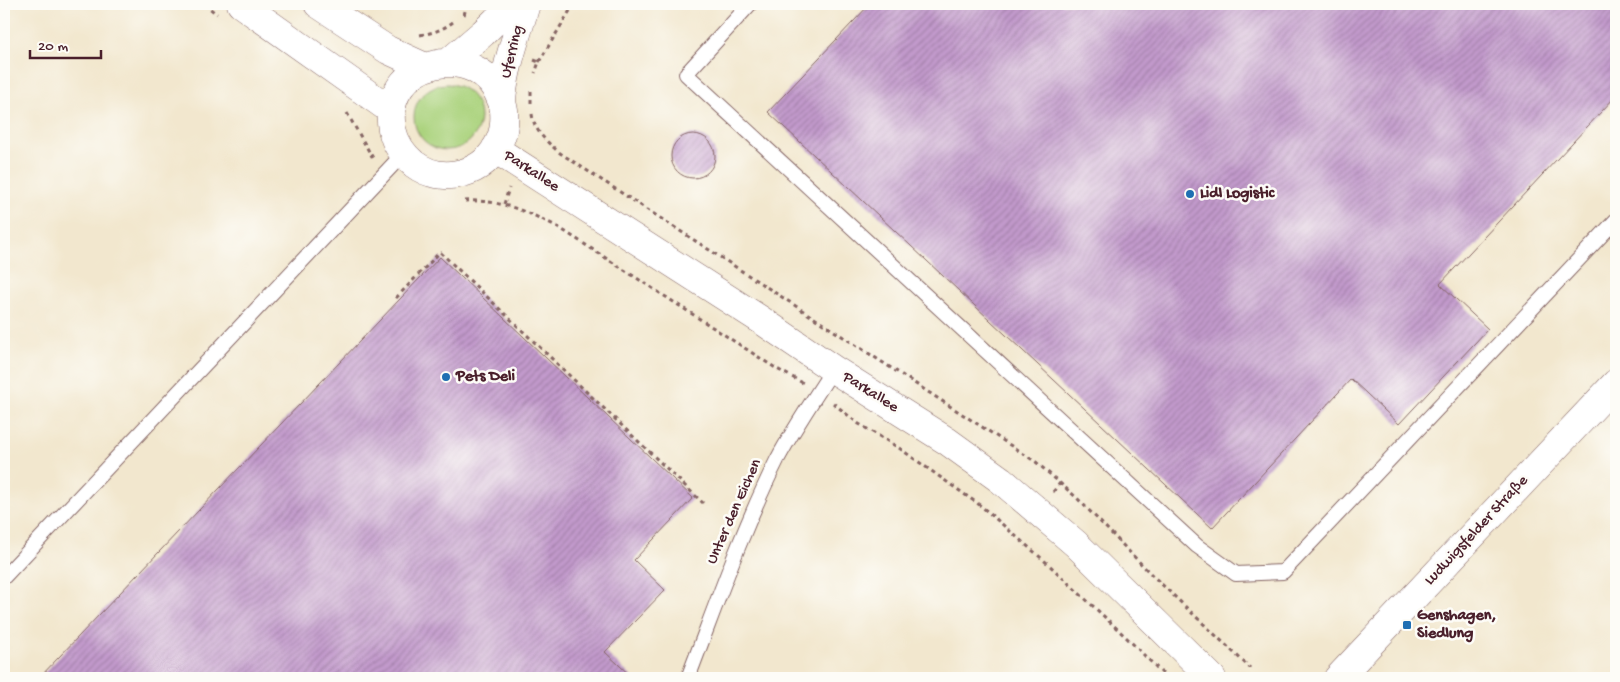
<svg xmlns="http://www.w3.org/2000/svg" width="1620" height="682" font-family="'Gochi Hand',sans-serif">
<defs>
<pattern id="building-hatch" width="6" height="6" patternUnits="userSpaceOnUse" patternTransform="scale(1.25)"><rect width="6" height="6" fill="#c29acc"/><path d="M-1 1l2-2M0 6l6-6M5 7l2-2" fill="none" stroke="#a07da6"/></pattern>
</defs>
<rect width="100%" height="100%" fill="#fdfcf7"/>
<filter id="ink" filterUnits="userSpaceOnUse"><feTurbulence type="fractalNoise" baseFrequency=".02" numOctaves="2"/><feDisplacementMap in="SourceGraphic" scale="10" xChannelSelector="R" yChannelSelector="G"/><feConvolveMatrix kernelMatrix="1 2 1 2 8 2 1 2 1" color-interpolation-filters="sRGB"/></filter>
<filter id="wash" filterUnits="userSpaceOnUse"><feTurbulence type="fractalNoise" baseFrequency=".0096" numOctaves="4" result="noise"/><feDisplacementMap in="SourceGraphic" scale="20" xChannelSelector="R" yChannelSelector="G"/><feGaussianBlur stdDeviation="1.12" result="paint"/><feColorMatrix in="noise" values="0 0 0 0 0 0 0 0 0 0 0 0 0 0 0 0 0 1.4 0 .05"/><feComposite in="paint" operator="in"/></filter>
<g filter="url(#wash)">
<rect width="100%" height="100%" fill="#f2e7ce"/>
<path fill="#abd37e" stroke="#7a7954" d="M414 117a33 33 0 1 1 66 0a33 33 0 1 1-66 0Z"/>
<g id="blocks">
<path fill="url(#building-hatch)" d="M870,4H1616V96L1440,284L1488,329L1399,424L1351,379L1212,528L768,112Z
M671 156a22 22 0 1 1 44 0a22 22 0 1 1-44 0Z
M440,257L693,498L634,560L665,590L605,652L633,678H39Z"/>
</g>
</g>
<g filter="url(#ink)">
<use href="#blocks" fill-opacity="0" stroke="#856564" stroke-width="1"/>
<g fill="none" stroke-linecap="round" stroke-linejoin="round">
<g stroke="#856564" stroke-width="16">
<path id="service" d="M750,4L686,74L1197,546L1236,574L1283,572L1616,220
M4,577L403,154
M688,678C716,605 742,530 777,460C794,428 814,399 833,369"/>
</g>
<g stroke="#856564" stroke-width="29">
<path id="minor" d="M241,4L392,111
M318,4L388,50L425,67
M449,62L483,33L513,4
M502,102C479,35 379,61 392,129C395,143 403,155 414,164C443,186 486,174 500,140C504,131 505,121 504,110C503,107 502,103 502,99C505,67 517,35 526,4
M495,149L761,320L833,369L947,441L1001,480L1076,544L1212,678"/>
</g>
<g stroke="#856564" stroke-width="29">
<path id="tertiary" d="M1338,678L1616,383"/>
</g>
<path stroke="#856564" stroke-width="3" stroke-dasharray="4 4" stroke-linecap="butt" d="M204,4L217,14
M464,15L467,4
M420,35C433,33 442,30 453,22
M534,60L539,62L535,73
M539,62L574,4
M531,91V105
M347,113L374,160
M532,114C534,131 547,142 560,153L1036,462L1077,498L1152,575L1250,668
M465,201C499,199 528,212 558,227L777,369L803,383
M504,204L509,188
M396,298L440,252L703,503
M833,403L859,424L899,448L981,506L1047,563L1127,638L1167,678
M1053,492L1060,483"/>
<use href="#service" stroke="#fff" stroke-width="14"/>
<use href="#minor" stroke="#fff" stroke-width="28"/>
<use href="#tertiary" stroke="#fff" stroke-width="28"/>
</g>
</g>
<g fill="#1f6fb2" stroke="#fdfcf7" stroke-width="2">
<circle cx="1190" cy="194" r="5"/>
<circle cx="446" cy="377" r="5"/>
<rect x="1402" y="620" width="10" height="10" rx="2.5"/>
</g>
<g text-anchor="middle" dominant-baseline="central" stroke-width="5" stroke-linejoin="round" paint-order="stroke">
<g font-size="16" fill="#4a1f2b" stroke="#fdfcf7">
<text transform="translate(513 52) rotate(-76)">Uferring</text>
<text transform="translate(531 172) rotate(33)">Parkallee</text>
<text transform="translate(870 393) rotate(32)">Parkallee</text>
<text transform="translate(735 512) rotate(-66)">Unter den Eichen</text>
<text transform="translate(1477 531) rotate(-47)">Ludwigsfelder Straße</text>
</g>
<g font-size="16" font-weight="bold" fill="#4a1f2b" stroke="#fdfcf7" text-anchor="start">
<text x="1200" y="194">Lidl Logistic</text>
<text x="456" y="377">Pets Deli</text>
<text x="1417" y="616">Genshagen,<tspan x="1417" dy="18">Siedlung</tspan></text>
</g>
</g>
<rect width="1620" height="682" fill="none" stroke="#fdfcf7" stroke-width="20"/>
<path d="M30 50v8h71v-8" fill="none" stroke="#4a1f2b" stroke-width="2.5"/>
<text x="38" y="50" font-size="15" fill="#4a1f2b" stroke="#fdfcf7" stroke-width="4" paint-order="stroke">20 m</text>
</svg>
